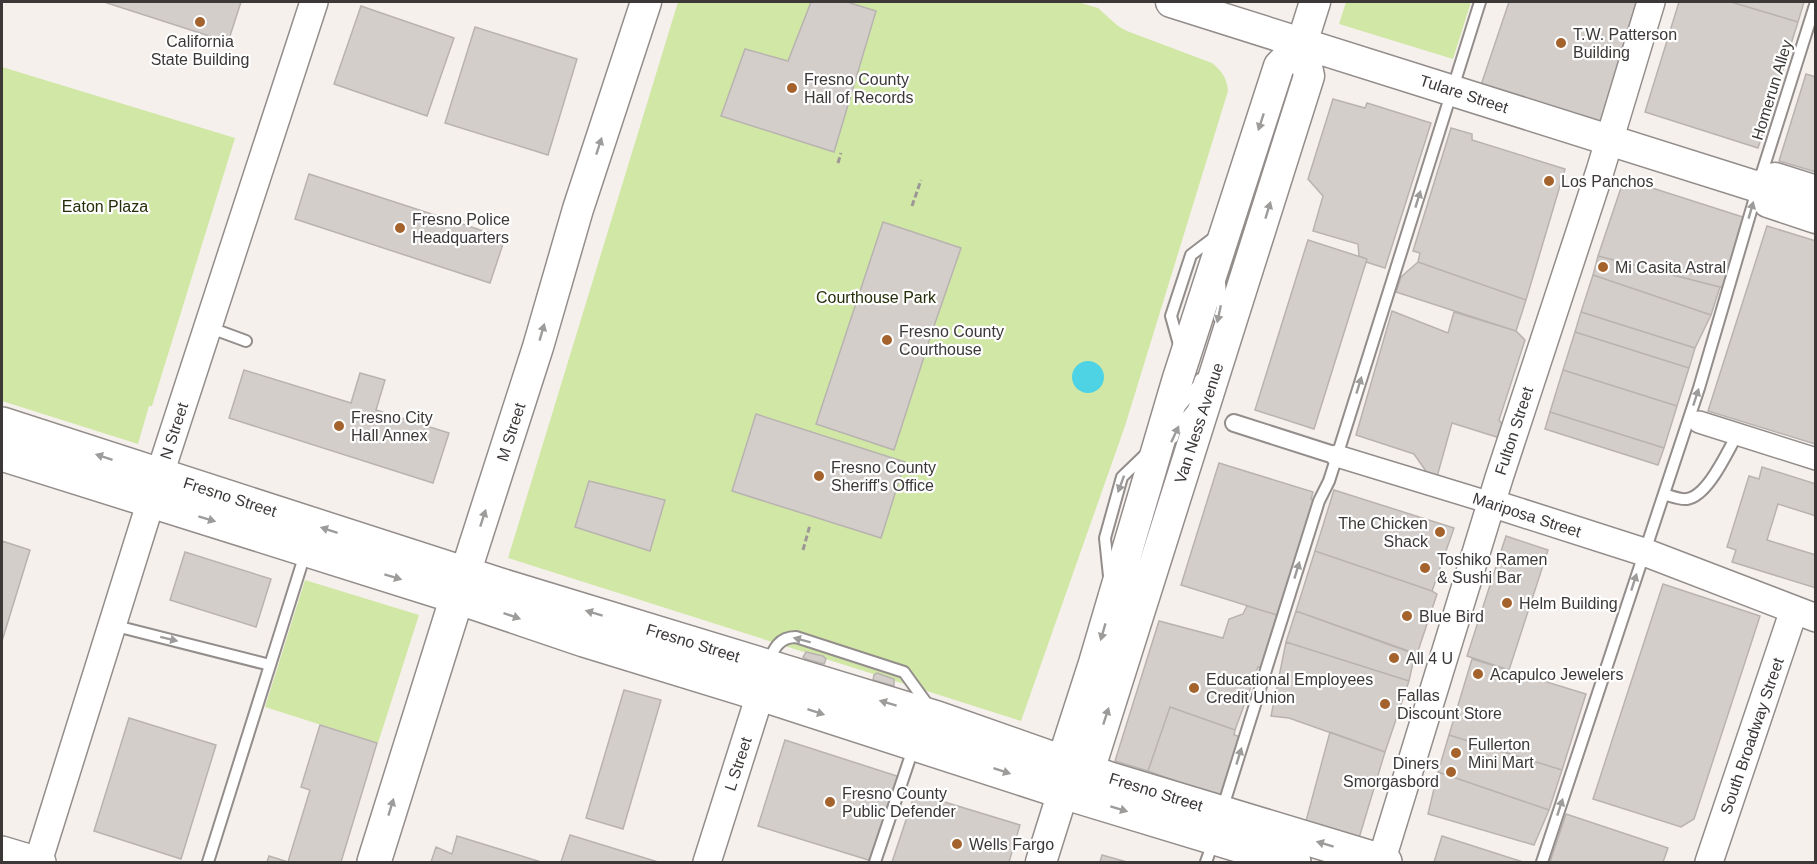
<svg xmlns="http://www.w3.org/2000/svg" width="1817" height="864" font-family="Helvetica,sans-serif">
<rect width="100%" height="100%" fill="#f6f0ed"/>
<path fill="#d1e7a6" d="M678,2H1078L1098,8L1118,26L1127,31L1212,63C1222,71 1227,78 1228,91L1125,426L1021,721L508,558Z
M1346,2H1471L1453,59L1339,24Z
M2,67L235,138L152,406H149L138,444L2,401Z
M305,580L419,615L378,743L265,707Z"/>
<path fill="#4ed3e4" d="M1072 377a16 16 0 1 1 32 0a16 16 0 1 1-32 0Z"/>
<path fill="#d4cecb" stroke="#b9b3b0" stroke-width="1.5" d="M104,2H241L228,42Z
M811,2H847L876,11L834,152L721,116L745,49L788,61Z
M1509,2H1640L1602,124L1481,85Z
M1679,2H1731L1798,22L1758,148L1645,112Z
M1731,2H1804L1798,22Z
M361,6L454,38L427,116L334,84Z
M475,27L577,59L548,155L445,123Z
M1806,74L1816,77V172L1779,161Z
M1333,99L1365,108L1367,103L1431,123L1385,268L1366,262L1367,259L1359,256L1358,244L1313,231L1323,196L1308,179Z
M1451,128L1472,134V140L1565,169L1526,300L1418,262L1420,253L1413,251Z
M309,174L505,238L490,283L295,219Z
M1624,179L1746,218L1724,288L1598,256Z
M883,222L961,248L933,329L894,450L816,424Z
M1767,226L1816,241L1815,444L1708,411Z
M1308,240L1367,259L1314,429L1255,410Z
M1598,256L1720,287L1711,315L1593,275Z
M1418,262L1526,300L1516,331L1396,292L1401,277Z
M1593,275L1711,315L1695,348L1581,312Z
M1392,311L1448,333L1454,312L1516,331L1525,340L1499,420L1516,443L1452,423L1435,484L1414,454L1356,435Z
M1581,312L1695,348L1689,368L1575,332Z
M1575,332L1689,368L1677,406L1563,370Z
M244,370L351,403L360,373L385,380L376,410L449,433L433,483L229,418Z
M1563,370L1677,406L1664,448L1550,412Z
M1550,412L1664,448L1658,465L1545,429Z
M756,414L905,462L881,538L732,491Z
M1219,463L1313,492L1311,499L1315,501L1286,595L1284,594L1277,615L1181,585Z
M1762,467L1816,484V516L1778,504L1767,540L1816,555V588L1732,562L1736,550L1727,547L1749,476L1759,479Z
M589,481L665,500L650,551L575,527Z
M1334,490L1454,528L1432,591L1315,551Z
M1506,536L1548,550L1509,670L1467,656Z
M2,541L30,550L2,641Z
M1315,551L1432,591L1437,594L1417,654L1296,611Z
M185,552L271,579L256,627L170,600Z
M1663,584L1760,616L1694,819L1681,827L1593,799Z
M1247,606L1277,615L1261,668L1258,667L1235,730L1170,707L1148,771L1115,761L1159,621L1223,638L1229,619L1243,614Z
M1296,611L1415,654L1409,681L1286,642Z
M1286,642L1409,681L1385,752L1289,718L1271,716Z
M806,652L823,656L826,659L824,664L806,659L803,657Z
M1472,659L1586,694L1562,770L1449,735Z
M877,673L894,679V686L873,680L874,675Z
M624,690L661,700L623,829L586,818Z
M1170,707L1235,730L1234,735L1241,737L1220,797L1148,771Z
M129,718L216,745L181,859L94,831Z
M320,725L377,743L341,862H267L269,856L288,862L310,790L301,787Z
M1330,732L1385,752L1359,838L1306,821Z
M1449,735L1562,770L1549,810L1438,772Z
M785,740L903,778L875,862L758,826Z
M1438,772L1549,810L1534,845L1428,814Z
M915,793L1020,825L1009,862H892Z
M1566,814L1668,848L1663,862H1550Z
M570,835L658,862H561Z
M457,836L541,862H431L436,847L452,854Z
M1442,836L1523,862H1434Z
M1102,855L1127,862H1100Z"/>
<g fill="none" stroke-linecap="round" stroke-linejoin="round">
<g stroke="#938d8b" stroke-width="14">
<path id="service" d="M1760,179L1816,2
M1219,318L1222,308L1220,283
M208,327L246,341
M1180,348L1171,316L1191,255L1216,236
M1180,407L1198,385L1200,379
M1173,438L1175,431L1193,409
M1664,494C1671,496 1680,500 1687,499C1708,496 1727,452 1737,435
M1109,576L1105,538L1122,477L1148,452
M112,625L270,665
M769,663C773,649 779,637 796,637L904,672L930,708
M1222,810L1319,501L1329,481L1337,456L1480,2
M208,862L305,554
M875,862L914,746
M1206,862L1214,840
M1542,862L1699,388L1756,194"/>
</g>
<g stroke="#938d8b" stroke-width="20">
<path id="pedestrian" d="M1234,423L1337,456"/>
</g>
<g stroke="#938d8b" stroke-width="24">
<path id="minor" d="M1699,422L1816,459
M1337,456L1491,503"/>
</g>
<g stroke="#938d8b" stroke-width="30">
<path id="tertiary" d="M1491,503L1644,552L1816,618
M2,850L42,862
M38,862L151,501L314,2
M707,862L766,676
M1381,862L1499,478L1600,171L1651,2
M1709,862L1794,610"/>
</g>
<g stroke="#938d8b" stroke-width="33">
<path id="secondary" d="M1171,2L1758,187L1768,202L1816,218
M1758,187L1775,178L1816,191
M465,574L538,347L578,209L646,2
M1071,786L1089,771L1309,76L1302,43
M1041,862L1063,792L1062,762L1094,663L1178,378L1279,66L1302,43L1315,2"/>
</g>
<g stroke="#938d8b" stroke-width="36">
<path id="primary" d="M2,424L500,585L937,718L1110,779L1385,862
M2,454L457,597L584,640L770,697L1063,792L1294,862
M374,862L463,578"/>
</g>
<path stroke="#9d9896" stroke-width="3" stroke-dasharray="6 3" stroke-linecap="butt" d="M838,163L841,153
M912,206L921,180
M803,550L810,525"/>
<use href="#service" stroke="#fff" stroke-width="10"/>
<use href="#pedestrian" stroke="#fff" stroke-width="16"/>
<use href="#minor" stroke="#fff" stroke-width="21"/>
<use href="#tertiary" stroke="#fff" stroke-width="27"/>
<use href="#secondary" stroke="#fff" stroke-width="30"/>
<use href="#primary" stroke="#fff" stroke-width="33"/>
</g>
<defs><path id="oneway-solid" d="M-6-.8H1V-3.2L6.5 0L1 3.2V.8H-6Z" transform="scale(1.5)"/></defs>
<g fill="#9d9c9b">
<use href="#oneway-solid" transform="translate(1261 122) rotate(108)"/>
<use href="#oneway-solid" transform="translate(599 146) rotate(-72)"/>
<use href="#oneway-solid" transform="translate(1418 199) rotate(-73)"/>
<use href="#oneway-solid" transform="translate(1268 210) rotate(-73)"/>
<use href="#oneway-solid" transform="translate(1751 210) rotate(-74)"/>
<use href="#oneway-solid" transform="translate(1219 314) rotate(102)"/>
<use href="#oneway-solid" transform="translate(542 332) rotate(-74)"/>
<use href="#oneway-solid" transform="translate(1359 385) rotate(-73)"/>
<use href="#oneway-solid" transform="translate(1696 397) rotate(-72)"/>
<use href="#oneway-solid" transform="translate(1175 434) rotate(-65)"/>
<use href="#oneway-solid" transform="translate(104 457) rotate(-162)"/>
<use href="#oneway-solid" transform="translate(1121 484) rotate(110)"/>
<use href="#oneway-solid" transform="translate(483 518) rotate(-72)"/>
<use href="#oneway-solid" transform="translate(207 519) rotate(17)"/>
<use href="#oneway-solid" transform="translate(329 530) rotate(-162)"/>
<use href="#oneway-solid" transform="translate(1297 570) rotate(-73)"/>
<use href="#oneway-solid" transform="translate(393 577) rotate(17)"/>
<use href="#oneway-solid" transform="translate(1634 582) rotate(-72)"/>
<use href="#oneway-solid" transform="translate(594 613) rotate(-163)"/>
<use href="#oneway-solid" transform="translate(512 616) rotate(19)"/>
<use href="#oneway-solid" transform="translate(1103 632) rotate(106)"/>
<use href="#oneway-solid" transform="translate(169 639) rotate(14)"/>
<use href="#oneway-solid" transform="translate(802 640) rotate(-165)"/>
<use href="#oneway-solid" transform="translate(888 703) rotate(-163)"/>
<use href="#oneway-solid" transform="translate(816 712) rotate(18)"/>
<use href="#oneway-solid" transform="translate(1106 716) rotate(-72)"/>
<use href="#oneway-solid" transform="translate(1239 756) rotate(-73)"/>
<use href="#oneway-solid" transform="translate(1002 771) rotate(18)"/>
<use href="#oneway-solid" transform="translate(391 807) rotate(-73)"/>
<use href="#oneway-solid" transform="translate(1560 807) rotate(-72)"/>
<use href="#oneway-solid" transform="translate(1119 809) rotate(17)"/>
<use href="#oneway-solid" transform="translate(1325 844) rotate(-163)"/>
</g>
<g fill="#a4632d" stroke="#fefefe" stroke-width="2">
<circle cx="200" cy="22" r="6"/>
<circle cx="1561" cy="43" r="6"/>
<circle cx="792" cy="88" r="6"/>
<circle cx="1549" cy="181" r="6"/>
<circle cx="400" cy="228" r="6"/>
<circle cx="1603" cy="267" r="6"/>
<circle cx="887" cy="340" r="6"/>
<circle cx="339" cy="426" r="6"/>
<circle cx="819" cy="476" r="6"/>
<circle cx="1440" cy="532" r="6"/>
<circle cx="1425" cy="568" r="6"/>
<circle cx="1507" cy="603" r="6"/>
<circle cx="1407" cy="616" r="6"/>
<circle cx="1394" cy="658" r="6"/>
<circle cx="1478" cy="674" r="6"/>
<circle cx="1194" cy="688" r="6"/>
<circle cx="1385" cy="704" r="6"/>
<circle cx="1456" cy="753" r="6"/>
<circle cx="1451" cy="772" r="6"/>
<circle cx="830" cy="802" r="6"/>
<circle cx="957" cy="844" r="6"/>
</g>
<g text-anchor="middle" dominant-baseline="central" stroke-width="4.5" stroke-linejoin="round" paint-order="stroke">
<g font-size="16" fill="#3b3837" stroke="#fefefe" text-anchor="start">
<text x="1573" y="34">T.W. Patterson<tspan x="1573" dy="18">Building</tspan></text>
<text x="200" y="41" text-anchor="middle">California<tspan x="200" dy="18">State Building</tspan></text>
<text x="804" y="79">Fresno County<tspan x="804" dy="18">Hall of Records</tspan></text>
<text x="1561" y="181">Los Panchos</text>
<text x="412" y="219">Fresno Police<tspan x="412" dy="18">Headquarters</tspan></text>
<text x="1615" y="267">Mi Casita Astral</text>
<text x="899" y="331">Fresno County<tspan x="899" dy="18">Courthouse</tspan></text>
<text x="351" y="417">Fresno City<tspan x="351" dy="18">Hall Annex</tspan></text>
<text x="831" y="467">Fresno County<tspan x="831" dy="18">Sheriff's Office</tspan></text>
<text x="1428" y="523" text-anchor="end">The Chicken<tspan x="1428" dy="18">Shack</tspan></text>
<text x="1437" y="559">Toshiko Ramen<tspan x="1437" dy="18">&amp; Sushi Bar</tspan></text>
<text x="1519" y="603">Helm Building</text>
<text x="1419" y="616">Blue Bird</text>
<text x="1406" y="658">All 4 U</text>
<text x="1490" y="674">Acapulco Jewelers</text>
<text x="1206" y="679">Educational Employees<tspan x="1206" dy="18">Credit Union</tspan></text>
<text x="1397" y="695">Fallas<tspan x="1397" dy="18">Discount Store</tspan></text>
<text x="1468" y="744">Fullerton<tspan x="1468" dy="18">Mini Mart</tspan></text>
<text x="1439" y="763" text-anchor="end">Diners<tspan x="1439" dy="18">Smorgasbord</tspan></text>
<text x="842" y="793">Fresno County<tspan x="842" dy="18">Public Defender</tspan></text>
<text x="969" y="844">Wells Fargo</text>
</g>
<g font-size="16" fill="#3b3837" stroke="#fefefe">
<text transform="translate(1772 90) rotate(-73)">Homerun Alley</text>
<text transform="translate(1464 94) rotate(18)">Tulare Street</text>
<text transform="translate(1199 423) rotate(-72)">Van Ness Avenue</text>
<text transform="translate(174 431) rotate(-72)">N Street</text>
<text transform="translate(1514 431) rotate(-72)">Fulton Street</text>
<text transform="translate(511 432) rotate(-72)">M Street</text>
<text transform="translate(230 497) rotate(18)">Fresno Street</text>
<text transform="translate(1527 515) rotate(18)">Mariposa Street</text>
<text transform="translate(693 643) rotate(17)">Fresno Street</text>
<text transform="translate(1752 736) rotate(-71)">South Broadway Street</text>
<text transform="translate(738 764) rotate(-72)">L Street</text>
<text transform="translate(1156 792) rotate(17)">Fresno Street</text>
</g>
<g font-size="16" fill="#242e09" stroke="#fefefe">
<text x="105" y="206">Eaton Plaza</text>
<text x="876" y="297">Courthouse Park</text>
</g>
</g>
<rect width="1817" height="864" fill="none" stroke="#3b3837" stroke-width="6"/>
</svg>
